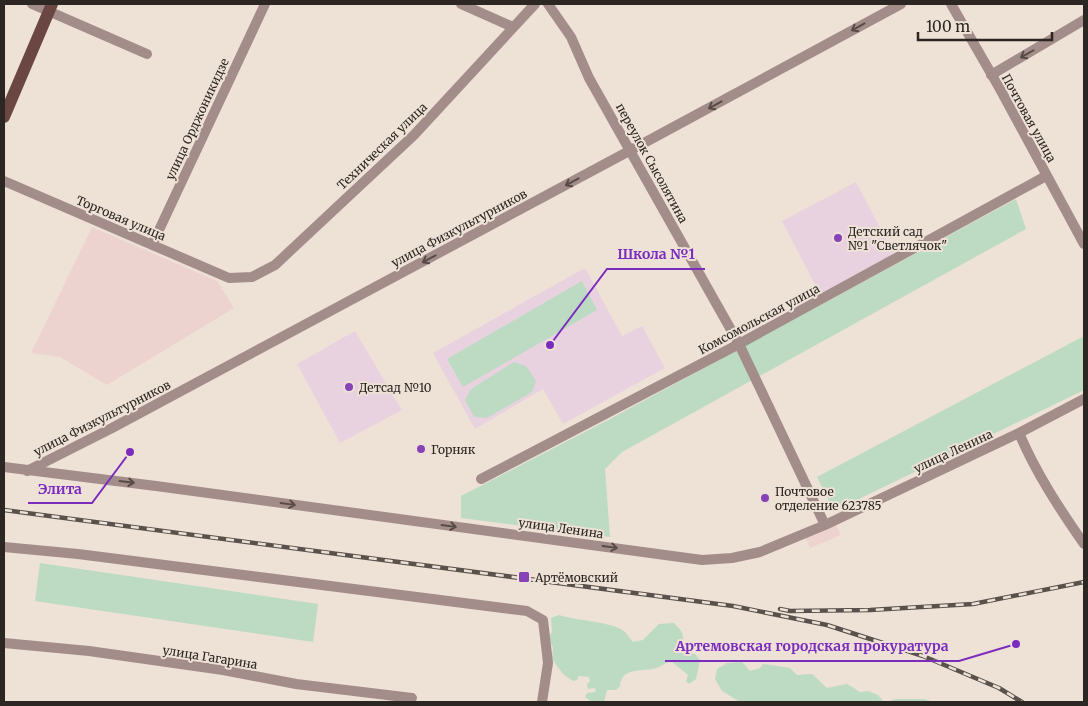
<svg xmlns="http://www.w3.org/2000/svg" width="1088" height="706" font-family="Merriweather,serif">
<rect width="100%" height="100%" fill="#eee1d6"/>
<path fill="#edd3d0" d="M92,227L217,281L234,308L107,385L60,357L31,353Z
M836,525L841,535L810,548L805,537Z"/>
<path fill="#e9d2df" d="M856,182L894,254L820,294L782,221Z
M585,268L622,336L642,326L665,368L563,424L543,389L475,429L433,353Z
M355,331L402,410L340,443L297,364Z"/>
<path fill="#bcdbc2" d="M1016,199L1026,229L622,452L605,469L610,537L461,518V496L610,419Z
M582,281L597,310L463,387L447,359Z
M1084,336V390L834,511L817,477Z
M514,362L526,366L536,381L532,392L487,418L474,417L465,400L471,389Z
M40,563L318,604L313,642L35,601Z
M559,615C576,621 612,621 625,632C628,635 630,639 633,642L643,640L659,624L674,623C684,633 686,638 680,651L695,654L700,660L696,679L689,684L686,681L688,675L671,661C665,663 661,667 656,668C642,672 621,667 620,686L616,690H607L604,702H592L585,697L587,693L595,692L596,690L594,688L588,689L587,684L590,681L589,677L579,676L577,680L573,681L563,674L552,659L553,648L549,638L552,631L551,618Z
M742,662L750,671L760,668L763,664L790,668L797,675L812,674L827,688L847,684L860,692L868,691L878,695L884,702H740L722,691L715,679L717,669L727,663Z
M896,699H924L934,702H887Z"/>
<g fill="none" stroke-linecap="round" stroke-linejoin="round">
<path stroke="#a38d8b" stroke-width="10" d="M32,4L147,54
M461,4L513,27
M548,4L571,37L589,78L739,344L825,525
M951,4L1000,89L1084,244
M991,75L1084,20
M4,181L229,278L252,277L275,265L414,135L535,4
M152,245L265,4
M1019,433C1036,473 1059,508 1084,544
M4,467L156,486L702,560L732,558L760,552L825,525L1019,433L1084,399
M27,471L112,428L631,150L901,4
M481,479L739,344L1046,176
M4,547L78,554L527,611L543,620L548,663L542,702
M4,643L89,651L223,670L296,684L412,698"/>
<path stroke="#6b4743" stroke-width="12" d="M4,117L52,4"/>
<g stroke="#59524c" stroke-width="4.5">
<path id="rail" d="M4,510L733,606L827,625L923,656L999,688L1022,702
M780,609L790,611L870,610L973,604L1084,582"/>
</g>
<use href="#rail" stroke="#eee1d6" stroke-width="2.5" stroke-dasharray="8" stroke-linecap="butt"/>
</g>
<defs><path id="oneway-shaft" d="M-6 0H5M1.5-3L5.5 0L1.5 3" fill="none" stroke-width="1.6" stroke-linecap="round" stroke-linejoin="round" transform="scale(1.25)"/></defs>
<g stroke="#564b47">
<use href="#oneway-shaft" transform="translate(858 27) rotate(151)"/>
<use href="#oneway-shaft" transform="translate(1027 54) rotate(150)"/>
<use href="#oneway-shaft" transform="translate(715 105) rotate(151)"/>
<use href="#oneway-shaft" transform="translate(572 182) rotate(152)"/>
<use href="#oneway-shaft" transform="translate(429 259) rotate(152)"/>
<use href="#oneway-shaft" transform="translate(127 482) rotate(7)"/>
<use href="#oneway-shaft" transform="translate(288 504) rotate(8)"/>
<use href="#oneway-shaft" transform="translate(449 526) rotate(8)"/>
<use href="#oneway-shaft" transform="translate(610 547) rotate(8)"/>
</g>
<g fill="#8642b6" stroke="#eee1d6" stroke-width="2">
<circle cx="838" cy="238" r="5"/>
<circle cx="349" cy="387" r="5"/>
<circle cx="421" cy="449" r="5"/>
<circle cx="765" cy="498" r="5"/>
<rect x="518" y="571" width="12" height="12" rx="2.5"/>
</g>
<g text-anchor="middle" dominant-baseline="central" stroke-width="4" stroke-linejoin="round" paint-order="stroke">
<g font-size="12" fill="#2c2723" stroke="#eee1d6">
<text transform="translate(1029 118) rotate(61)">Почтовая улица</text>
<text transform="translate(197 119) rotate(-65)">улица Орджоникидзе</text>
<text transform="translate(382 146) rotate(-44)">Техническая улица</text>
<text transform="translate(652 163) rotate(61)">переулок Сысолятина</text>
<text transform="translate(121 218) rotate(23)">Торговая улица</text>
<text transform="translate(459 228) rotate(-28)">улица Физкультурников</text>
<text transform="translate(759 319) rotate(-28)">Комсомольская улица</text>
<text transform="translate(102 418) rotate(-27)">улица Физкультурников</text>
<text transform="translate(953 451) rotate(-25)">улица Ленина</text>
<text transform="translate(561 528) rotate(8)">улица Ленина</text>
<text transform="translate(210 657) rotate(9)">улица Гагарина</text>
</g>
<g font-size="12" fill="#2c2723" stroke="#eee1d6" text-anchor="start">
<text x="848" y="231">Детский сад<tspan x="848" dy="14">№1 "Светлячок"</tspan></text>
<text x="359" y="387">Детсад №10</text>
<text x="431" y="449">Горняк</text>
<text x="775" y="491">Почтовое<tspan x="775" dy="14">отделение 623785</tspan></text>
<text x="535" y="577">Артёмовский</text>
</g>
</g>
<path fill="none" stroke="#7b2cbf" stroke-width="2" d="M550 345L607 269H705M130 452L92 503H28M1016 644L959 661H665"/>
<g fill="#7b2cbf" stroke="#eee1d6" stroke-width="2">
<circle cx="550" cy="345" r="5"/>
<circle cx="130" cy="452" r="5"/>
<circle cx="1016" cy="644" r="5"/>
</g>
<g font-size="14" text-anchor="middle" font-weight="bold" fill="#7b2cbf" stroke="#eee1d6" stroke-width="4" stroke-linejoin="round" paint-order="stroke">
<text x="656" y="259">Школа №1</text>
<text x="60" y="494">Элита</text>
<text x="812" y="651">Артемовская городская прокуратура</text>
</g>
<rect width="1088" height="706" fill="none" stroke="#2c2723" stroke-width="10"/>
<path d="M918 32v8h134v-8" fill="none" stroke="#2c2723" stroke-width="2.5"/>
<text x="926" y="32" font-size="15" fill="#2c2723" stroke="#eee1d6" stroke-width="4" paint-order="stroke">100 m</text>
</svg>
